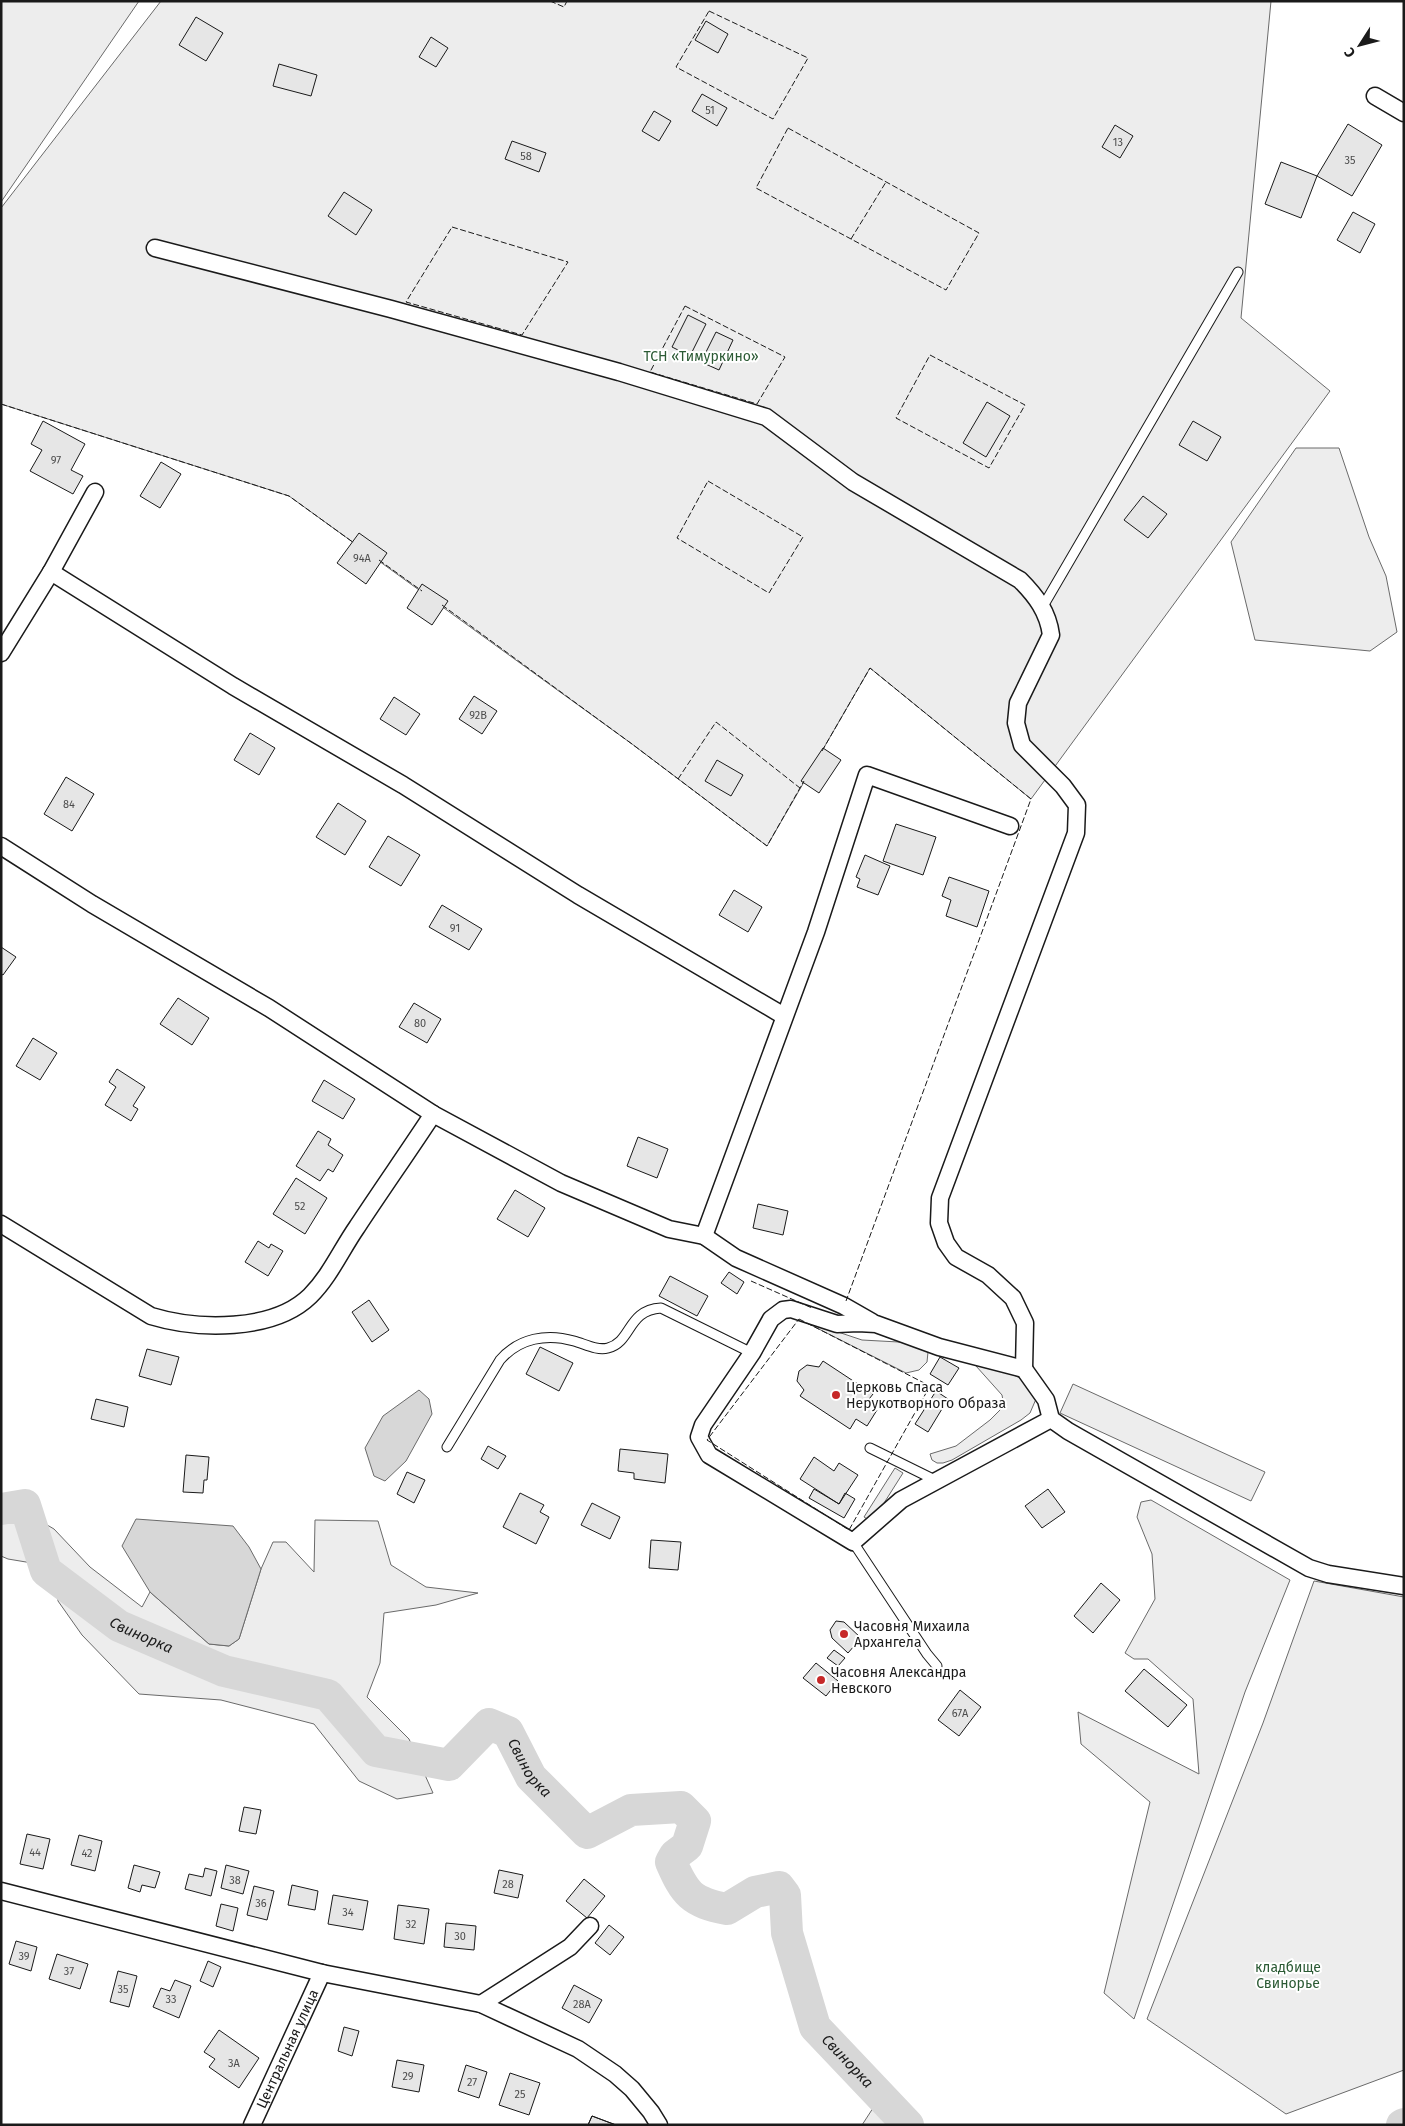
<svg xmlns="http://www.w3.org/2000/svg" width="1405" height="2126" font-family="'Fira Sans',sans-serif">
<rect width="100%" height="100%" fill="#fff"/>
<path fill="#ededed" stroke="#6a6a6a" d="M1,1H139L1,202Z
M161,1H1271L1241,318L1330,391L1031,799L870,668L767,846L632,744L289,496L1,404V208Z
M1296,448H1339L1369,537L1386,576L1397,632L1370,651L1255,640L1231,542Z
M799,1319L862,1340L917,1343L928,1352L927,1362L919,1370L906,1373Z
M975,1356L1024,1380L1036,1399L1030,1413L1021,1420L952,1460L943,1463H937L932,1460L930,1454L956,1446L990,1420L1004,1406L1002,1395L976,1366Z
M1073,1384L1265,1472L1251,1501L1060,1413Z
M895,1468L903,1473L872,1522L864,1517Z
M1,1498L54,1529L90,1567L142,1607L150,1592L209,1644L229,1646L239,1639L261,1569L273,1542H286L314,1572L315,1520L378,1521L391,1565L426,1587L478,1593L436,1605L384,1613L380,1663L367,1697L409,1739L433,1793L397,1799L359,1781L314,1724L221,1700L139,1694L82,1635L58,1601L56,1567L8,1559L1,1556Z
M1151,1500L1290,1580L1245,1692L1134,2019L1104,1993L1150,1802L1081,1744L1078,1712L1199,1774L1193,1699L1148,1659H1134L1125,1653L1155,1599L1152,1554L1137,1517L1141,1502Z
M1314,1581L1404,1597V2070L1286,2114L1147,2019L1263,1723Z
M875,2105L901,2125H862Z"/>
<path fill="#d7d7d7" stroke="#6a6a6a" d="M419,1390L429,1399L432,1414L406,1461L385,1481L374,1476L365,1448L383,1416Z
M136,1519L233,1526L249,1547L261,1569L239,1639L229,1646L209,1644L150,1592L122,1546Z"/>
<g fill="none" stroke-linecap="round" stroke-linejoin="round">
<g stroke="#d7d7d7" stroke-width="32">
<path id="s1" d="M1,1509L25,1505L46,1571L119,1626L224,1671L328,1695L376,1751L449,1765L489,1724L508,1732L531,1777L587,1833L631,1810L681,1807L695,1821L687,1846L675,1855L671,1862C685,1894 691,1902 727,1909L755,1892L779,1887L785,1895L787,1933L815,2027L908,2125"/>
<path d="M1402,2125L1404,2124"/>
</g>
</g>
<path fill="#e6e6e6" stroke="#1a1a1a" d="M196,17L223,33L206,61L179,45Z
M706,21L728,34L718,53L695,40Z
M431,37L448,48L436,67L419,57Z
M279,64L317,75L311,96L273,86Z
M702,94L727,108L717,126L692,111Z
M654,111L671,121L659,141L642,131Z
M1348,124L1382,145L1352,196L1317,176Z
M1115,125L1133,136L1120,158L1102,147Z
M512,141L546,153L539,172L505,159Z
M1281,162L1317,176L1301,218L1265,204Z
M344,192L372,210L356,235L328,216Z
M1353,212L1375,224L1360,253L1337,240Z
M688,315L706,324L690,356L672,347Z
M716,332L733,340L719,370L701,362Z
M987,402L1010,416L986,457L963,443Z
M43,421L85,444L71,470L83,476L73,494L30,471L42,450L31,444Z
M1193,421L1221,437L1207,461L1179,445Z
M161,462L181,474L160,508L140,496Z
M1143,496L1167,514L1148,538L1124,520Z
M359,533L387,553L366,584L337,563Z
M422,584L448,601L432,625L407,608Z
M474,696L497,711L482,734L459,719Z
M394,697L420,714L406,735L380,719Z
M250,733L275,748L259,775L234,760Z
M823,748L841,760L819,793L801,781Z
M717,760L743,775L731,796L705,781Z
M66,777L94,794L72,831L44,814Z
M338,803L366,821L345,855L316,837Z
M896,824L936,837L923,875L883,861Z
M388,836L420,855L401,886L369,867Z
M865,855L890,866L878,895L857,887L860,879L856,877Z
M949,877L989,891L977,927L946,916L951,900L942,896Z
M734,890L762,907L748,932L719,915Z
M442,905L482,929L469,950L429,927Z
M1,947L16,957L3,975L1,974Z
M178,998L209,1018L192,1045L160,1024Z
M414,1003L441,1019L427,1043L399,1027Z
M33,1038L57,1053L40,1080L16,1066Z
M117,1069L145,1087L133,1106L138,1109L131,1121L105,1105L116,1087L109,1082Z
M324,1080L355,1099L343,1119L312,1101Z
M318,1131L331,1139L328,1145L343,1155L333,1172L328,1169L320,1181L296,1166Z
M638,1137L668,1149L657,1178L627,1166Z
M296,1178L327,1198L305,1234L273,1214Z
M515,1190L545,1208L528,1237L497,1219Z
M758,1204L788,1211L783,1235L753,1228Z
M258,1241L269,1248L271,1244L283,1251L268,1276L245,1262Z
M729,1272L744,1282L737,1294L721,1283Z
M670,1276L708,1296L697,1316L659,1296Z
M369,1300L389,1330L372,1342L352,1312Z
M540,1347L573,1363L559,1391L526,1374Z
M147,1349L179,1357L171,1385L139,1376Z
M940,1357L959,1368L948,1385L930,1374Z
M823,1361L873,1394L866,1403L877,1410L867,1426L856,1419L850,1429L800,1396L804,1390L797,1381L799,1371L807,1365L819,1367Z
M936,1391L948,1399L928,1432L915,1424Z
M96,1399L128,1407L124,1427L91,1419Z
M488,1446L506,1456L498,1469L481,1459Z
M620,1449L668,1454L665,1483L634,1479V1473L618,1471Z
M186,1455L209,1457L207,1480H204L203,1493L183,1492Z
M814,1457L834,1471L839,1463L858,1475L839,1504L800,1479Z
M407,1472L425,1480L414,1503L397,1494Z
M814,1489L839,1504L845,1493L855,1499L844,1518L809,1498Z
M1048,1489L1065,1512L1042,1528L1025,1506Z
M520,1493L544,1505L540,1512L549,1517L536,1544L503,1527Z
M592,1503L620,1517L610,1539L581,1525Z
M651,1540L681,1542L678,1570L649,1568Z
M1101,1583L1120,1600L1093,1633L1074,1616Z
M836,1621L844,1622L861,1638L848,1653L832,1638L830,1630Z
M834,1650L845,1658L838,1666L827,1658Z
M816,1663L838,1681L826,1696L803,1678Z
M1144,1669L1187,1705L1168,1727L1125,1691Z
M960,1690L981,1707L959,1736L938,1720Z
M244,1807L261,1810L256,1834L239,1831Z
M27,1834L50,1839L43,1869L20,1864Z
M79,1835L102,1841L95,1871L71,1865Z
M134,1865L160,1872L155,1888L142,1885L140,1892L128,1888Z
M226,1865L249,1871L243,1894L221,1888Z
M205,1868L217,1871L211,1896L185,1889L189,1874L203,1877Z
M499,1870L523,1875L518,1898L494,1893Z
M584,1879L605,1896L587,1918L566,1901Z
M292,1885L318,1891L315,1910L288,1905Z
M254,1886L274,1891L267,1920L247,1915Z
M333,1895L368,1901L363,1930L328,1924Z
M221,1904L238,1908L233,1931L216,1926Z
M398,1905L429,1909L424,1944L394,1939Z
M446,1923L476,1926L474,1950L444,1947Z
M609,1925L624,1937L610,1955L595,1943Z
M16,1941L37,1947L31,1971L9,1964Z
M57,1954L88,1964L80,1989L49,1979Z
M208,1961L221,1967L213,1987L200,1981Z
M118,1971L137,1976L129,2007L110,2002Z
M175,1980L191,1986L179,2018L153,2007L161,1988L170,1991Z
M574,1985L602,2000L589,2023L562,2008Z
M344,2027L359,2031L352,2056L338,2051Z
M219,2030L259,2058L239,2088L209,2067L215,2059L204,2052Z
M397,2060L424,2065L419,2092L392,2087Z
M466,2065L487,2072L479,2098L458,2091Z
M510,2073L540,2083L529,2115L499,2105Z
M592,2116L616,2125H588Z
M592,2116L616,2125H588Z"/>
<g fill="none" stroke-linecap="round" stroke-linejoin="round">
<g stroke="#1a1a1a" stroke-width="11">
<path id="lane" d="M1042,608L1238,272
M447,1447L500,1360C519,1338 547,1333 574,1341C585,1344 597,1351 608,1348C632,1342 627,1310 661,1308L752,1353
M870,1448L937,1481
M853,1542L927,1654L937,1666"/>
</g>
<g stroke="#1a1a1a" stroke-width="19">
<g id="street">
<path d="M1375,96L1404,113"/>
<path d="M155,248L391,309L619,372L766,417L853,482L1020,580C1036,596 1048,612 1051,635L1018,703L1016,723L1022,745L1063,786L1077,805L1076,833L940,1198L939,1223L946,1243L956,1257L988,1275L1013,1298L1025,1323L1024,1369"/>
<path d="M51,572L233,686L403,785L578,895L784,1016"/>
<path d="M1,653L51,572L95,492"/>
<path d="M1,846L92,904L269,1008L433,1114L561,1183L669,1229L704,1236L736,1258L844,1306L872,1322"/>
<path d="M1,1224L151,1316C197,1330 273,1332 310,1296C330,1276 341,1250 357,1227C382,1189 408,1152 433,1114"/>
<path d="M704,1236L816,932L867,775L1010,826"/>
<path d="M1051,1419L901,1500L853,1542L709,1455L699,1437L703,1425L752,1353L771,1319L783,1310L791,1309L837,1324L858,1323L876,1324L939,1347L1024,1369L1046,1400L1051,1419L1068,1431L1309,1568L1328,1574L1404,1586"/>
<path d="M1,1891L322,1973L481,2004L578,2049L615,2074L632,2089L651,2112L659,2125"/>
<path d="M481,2004L570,1947L590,1926"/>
<path id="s2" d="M252,2125L322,1973"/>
</g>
</g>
<use href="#lane" stroke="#fff" stroke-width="9"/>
<use href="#street" stroke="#fff" stroke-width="16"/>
<path stroke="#1a1a1a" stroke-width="1" stroke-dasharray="6 2.5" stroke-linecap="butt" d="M550,1L564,7L567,1
M709,11L808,58L773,119L676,67Z
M788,128L979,233L946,290L756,188Z
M452,227L568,262L522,335L406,302Z
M851,239L886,182
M685,306L785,357L757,404L650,372Z
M930,355L1025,405L989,468L896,418Z
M1,404L289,496L354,543
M708,481L803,537L769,593L677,538Z
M379,560L422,591
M442,605L632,744L767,846L804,781
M822,751L870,668L1031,799L846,1301
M678,779L716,722L800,788
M751,1281L812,1308
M799,1319L930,1386L849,1530L707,1440Z"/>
</g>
<g fill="#c62828" stroke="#fff" stroke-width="2">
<circle cx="836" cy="1395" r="5"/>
<circle cx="844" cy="1634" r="5"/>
<circle cx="821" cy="1680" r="5"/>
</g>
<g text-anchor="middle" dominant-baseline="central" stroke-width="4" stroke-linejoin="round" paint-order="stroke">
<g font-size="11" fill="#4d4d4d">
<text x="710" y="110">51</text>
<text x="1118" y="142">13</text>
<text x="526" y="156">58</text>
<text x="1350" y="160">35</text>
<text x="56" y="460">97</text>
<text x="362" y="558">94А</text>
<text x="478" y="715">92В</text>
<text x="69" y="804">84</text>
<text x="455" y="928">91</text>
<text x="420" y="1023">80</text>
<text x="300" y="1206">52</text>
<text x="960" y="1713">67А</text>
<text x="35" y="1852">44</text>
<text x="87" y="1853">42</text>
<text x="235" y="1880">38</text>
<text x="508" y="1884">28</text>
<text x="261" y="1903">36</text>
<text x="348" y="1912">34</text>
<text x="411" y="1924">32</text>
<text x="460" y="1936">30</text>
<text x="24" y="1956">39</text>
<text x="69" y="1971">37</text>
<text x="123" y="1989">35</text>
<text x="171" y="1999">33</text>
<text x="582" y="2004">28А</text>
<text x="234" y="2063">3А</text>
<text x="408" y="2076">29</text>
<text x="472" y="2082">27</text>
<text x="520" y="2094">25</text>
</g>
<g font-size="14" fill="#2b5a34" stroke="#fff">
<text x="701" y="356">ТСН «Тимуркино»</text>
<text x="1288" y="1967">кладбище<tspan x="1288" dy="16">Свинорье</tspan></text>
</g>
<g font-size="14" fill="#1a1a1a" stroke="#fff" text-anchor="start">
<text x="846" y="1387">Церковь Спаса<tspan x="846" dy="16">Нерукотворного Образа</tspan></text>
<text x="854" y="1626">Часовня Михаила<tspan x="854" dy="16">Архангела</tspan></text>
<text x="831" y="1672">Часовня Александра<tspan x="831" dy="16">Невского</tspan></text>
</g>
<g font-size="14" fill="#1a1a1a" stroke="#fff">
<text stroke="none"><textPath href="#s2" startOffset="84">Центральная улица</textPath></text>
</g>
<g font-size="15" font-style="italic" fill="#1a1a1a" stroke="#fff">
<text stroke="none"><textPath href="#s1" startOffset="209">Свинорка</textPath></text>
<text stroke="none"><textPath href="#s1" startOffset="674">Свинорка</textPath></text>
<text stroke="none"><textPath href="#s1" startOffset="1259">Свинорка</textPath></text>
</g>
</g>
<rect width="1405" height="2126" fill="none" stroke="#1a1a1a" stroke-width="5"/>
<g transform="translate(1360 45) rotate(234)" stroke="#ffffff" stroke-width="4" paint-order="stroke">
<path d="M0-4L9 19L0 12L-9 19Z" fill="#1a1a1a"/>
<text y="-8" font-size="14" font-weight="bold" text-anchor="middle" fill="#1a1a1a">С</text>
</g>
</svg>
